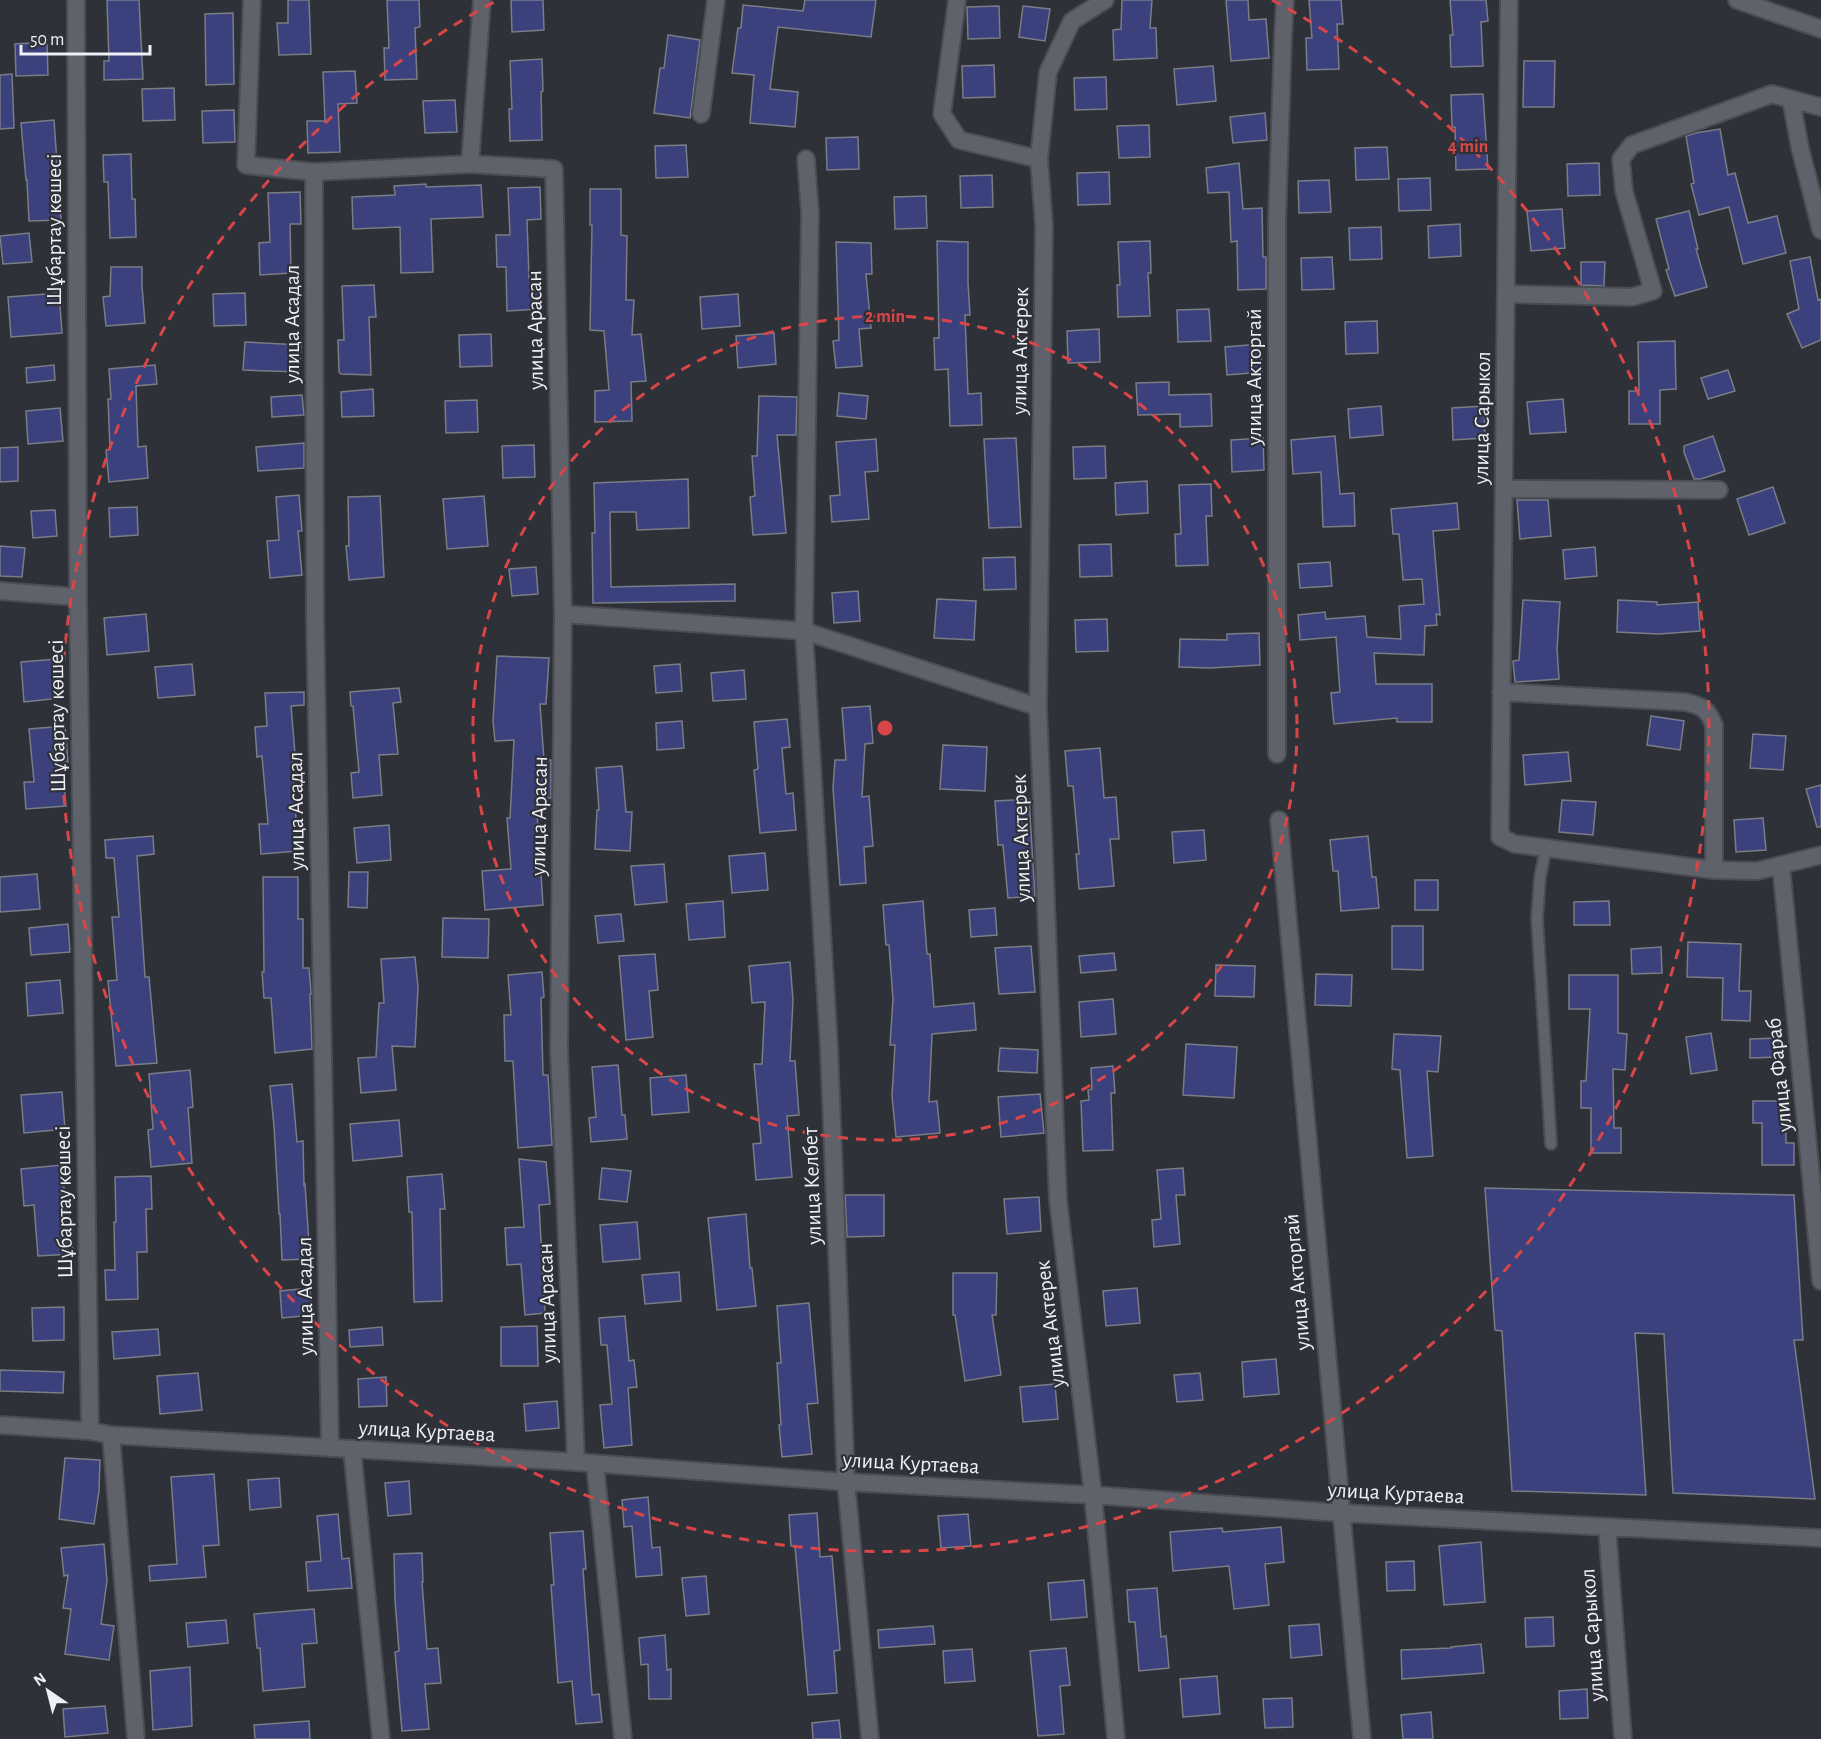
<svg xmlns="http://www.w3.org/2000/svg" width="1821" height="1739" font-family="'Alegreya Sans',sans-serif">
<rect width="100%" height="100%" fill="#2f3139"/>
<path fill="#3b417c" stroke="#7a7c86" stroke-width="1.5" d="M107,0H139L143,79L104,80V61H109Z
M288,0H309L311,54L279,55L277,23H288Z
M387,0H419L420,27L415,28L417,79L385,80L384,48H389Z
M511,0H543L544,30L512,32Z
M805,0H876L871,37L778,27L770,89L798,92L795,127L750,123L754,75L732,73L738,28H741L743,5L803,11Z
M1122,0H1152L1150,28H1156L1157,58L1114,60L1113,30L1121,29Z
M1226,0H1248L1249,20L1266,19L1269,58L1231,61Z
M1309,0H1341L1343,24H1337L1339,69L1307,70L1306,38H1312Z
M1450,0H1486L1488,21L1481,22L1483,66L1451,67L1450,35H1453Z
M999,6L1000,38L968,39L967,7Z
M1023,6L1050,9L1045,41L1019,37Z
M233,13L234,84L206,85L205,14Z
M668,35L700,40L690,118L654,113L660,68H664Z
M47,42L48,75L16,76L15,44Z
M542,59L543,91L541,92L542,140L510,141L509,109H512L510,61Z
M1524,61H1555L1554,107H1523Z
M994,65L995,97L963,98L962,66Z
M1213,66L1216,101L1177,105L1174,69Z
M355,71L357,103L338,104L340,152L308,153L307,121H325L323,72Z
M12,74L14,128L0,129V75Z
M1106,77L1107,109L1075,110L1074,78Z
M174,88L175,120L143,121L142,89Z
M1483,94L1488,169L1456,170L1455,127H1452L1451,95Z
M455,100L457,132L425,133L423,101Z
M234,110L235,142L203,143L202,111Z
M1265,113L1267,140L1233,143L1230,117Z
M54,120L61,220L29,221L27,180H26L21,123Z
M1149,125L1150,157L1119,158L1117,126Z
M1720,129L1728,175L1735,173L1748,223L1777,216L1786,253L1743,264L1729,207L1699,215L1691,184L1694,183L1686,136L1696,133Z
M858,137L859,169L827,170L826,138Z
M686,145L688,177L656,178L655,146Z
M1387,147L1389,179L1356,180L1355,148Z
M131,154L132,199H135L136,237L110,238L108,182H104L103,155Z
M1239,163L1243,209L1262,208L1263,257H1266V289L1238,290L1237,241L1231,242L1229,192L1208,193L1206,168Z
M1599,163L1600,195L1568,196L1567,164Z
M1109,172L1110,204L1078,205L1077,173Z
M992,175L993,207L961,208L960,176Z
M1430,178L1431,210L1399,211L1398,179Z
M1329,180L1331,212L1299,213L1298,181Z
M426,184V187L481,185L483,217L431,219L433,272L401,273L400,227L353,229L352,197L395,195L394,186Z
M540,187L541,219L527,220L529,278L538,277L539,309L507,311L506,267H497L496,235H510L508,188Z
M590,189H621V235L627,236L626,300H634L632,335L641,334L646,381L631,382L632,421L595,422V391L609,390L604,331L590,330L592,225H590Z
M300,192L301,224H290L291,273L260,275L259,243L270,242L268,193Z
M926,196L927,228L895,229L894,197Z
M1562,209L1565,248L1531,251L1527,211Z
M1689,211L1698,249H1696L1707,287L1675,296L1666,270L1669,269L1656,219Z
M1460,224L1461,256L1429,258L1428,226Z
M1381,227L1382,259L1350,260L1349,228Z
M29,233L32,262L3,264L0,236Z
M937,241L968,242V283L970,315H965L968,394L981,393L982,425L950,426L948,369L935,370L934,338H939Z
M1150,241L1151,273H1148L1150,316L1118,317L1117,285H1120L1118,242Z
M836,242L871,243L872,274H866L871,328L859,329L862,366L836,368L833,341L839,340Z
M1332,257L1334,289L1302,290L1301,258Z
M1810,257L1818,300L1821,299V340L1802,348L1787,314L1799,309L1790,261Z
M1581,262H1605L1604,286L1581,285Z
M111,267H142V286L145,323L106,326L103,297L110,296Z
M374,285L376,317H369L371,375L341,374L339,372L338,340H344L342,286Z
M59,293L62,333L11,337L8,297Z
M245,293L246,325L214,326L213,294Z
M738,294L740,326L702,329L700,297Z
M1209,309L1211,341L1178,342L1177,310Z
M1377,321L1378,353L1346,354L1345,322Z
M1099,329L1100,362L1068,363L1067,331Z
M774,333L776,364L738,368L736,336Z
M491,334L492,366L460,367L459,335Z
M1675,341L1676,389L1660,390V424H1629V391H1639L1638,342Z
M245,342L301,345L299,372L243,370Z
M1260,344L1262,372L1227,375L1225,347Z
M54,365L55,380L27,383L26,368Z
M155,365L157,384L136,386L138,447L146,446L148,478L109,482L106,450L110,449L108,399H111L109,369Z
M1728,370L1735,391L1708,399L1701,378Z
M1169,382V395L1211,394L1212,426L1180,427V414L1138,415L1136,383Z
M373,389L374,416L342,417L341,392Z
M839,393L868,396L866,419L837,416Z
M302,395L304,415L272,417L271,397Z
M759,396L797,397L796,435H777L786,533L753,535L750,497L755,496L752,456H757Z
M1563,399L1566,432L1530,434L1527,402Z
M477,400L478,432L446,433L445,401Z
M1381,406L1383,435L1350,438L1348,409Z
M1484,406L1485,438L1453,440L1452,408Z
M60,408L63,441L28,444L26,411Z
M1335,436L1340,494L1354,493L1355,526L1323,527L1321,472L1293,474L1291,440Z
M1713,436L1725,471L1701,479H1694L1684,452V446Z
M1016,438L1021,527L989,528L984,439Z
M1263,438L1264,470L1232,472L1231,440Z
M876,439L878,471L865,472L869,519L832,522L830,496L840,495L836,442Z
M304,443V468L258,471L256,447Z
M534,445L535,477L503,478L502,446Z
M1105,446L1106,478L1074,479L1073,447Z
M18,447V481L0,482V448Z
M688,479L689,528L637,530L636,512H610L611,587L735,584V601L593,603L592,533H595L594,483Z
M1147,481L1148,513L1116,515L1115,483Z
M1211,484L1212,516H1206L1208,565L1176,566L1175,534H1181L1179,485Z
M1773,487L1785,523L1749,535L1737,499Z
M299,495L302,531H298L302,575L270,578L267,541L279,540L276,497Z
M380,496L384,577L349,580L346,546H349L348,497Z
M484,496L488,546L447,549L443,499Z
M1517,500H1548L1551,536L1520,539Z
M1457,503L1459,529L1433,531L1440,615L1436,614L1437,625L1425,626L1424,655L1374,653L1376,684H1432V722H1397V718L1334,724L1331,693L1340,692L1336,637L1300,640L1298,615L1325,612L1326,619L1365,616L1367,637L1401,639L1399,606L1424,604L1422,579L1403,580L1399,534H1393L1391,509Z
M137,507L138,535L110,537L109,508Z
M55,510L57,536L33,538L31,511Z
M1111,544L1112,576L1080,577L1079,545Z
M0,546L25,548L22,577L0,576Z
M1595,547L1597,576L1565,579L1563,550Z
M1015,557L1016,589L984,590L983,558Z
M1330,562L1332,586L1300,588L1298,564Z
M536,567L538,594L512,596L509,569Z
M858,591L860,621L834,623L832,593Z
M937,599L976,601L974,640L934,638Z
M1523,600L1560,602L1557,649L1559,679L1515,682L1513,661L1519,660Z
M1618,600L1657,602V605L1698,602L1700,631L1659,634L1617,632Z
M146,614L149,651L107,655L104,618Z
M1107,619L1108,651L1076,652L1075,620Z
M1259,633L1260,665L1210,668L1179,667L1180,639L1227,640V634Z
M497,656L549,658L546,704H540L544,760H551V798L536,797L543,905L485,910L482,871L511,869L507,818H510L514,740L495,741L493,721Z
M57,659L60,698L24,702L21,662Z
M192,664L195,695L158,698L155,667Z
M680,664L682,691L656,693L654,666Z
M744,670L746,699L713,701L711,673Z
M399,688L401,702L393,703L398,754L379,755L382,795L353,798L351,773L359,772L353,706H351L350,692Z
M304,692V705L291,706L295,754H292L298,851L261,854L259,824H268L262,756L257,757L255,727L267,726L265,693Z
M870,706L873,743L865,744L862,797L869,796L873,846L864,847L866,883L840,885L833,788L835,760H846L842,708Z
M1651,716L1684,721L1680,750L1647,745Z
M787,719L790,747L782,748L786,794L793,793L796,830L760,833L754,770L758,769L754,722Z
M682,721L684,748L657,750L656,723Z
M65,726L68,762H62L66,806L26,809L24,782H34L29,729Z
M1753,734L1786,736L1783,770L1750,768Z
M943,745L987,747L985,791L940,789Z
M1100,748L1104,798L1116,797L1119,839H1110L1114,886L1079,889L1076,854H1079L1073,786H1068L1065,751Z
M1568,752L1571,781L1525,785L1523,755Z
M622,766L626,812H632L630,851L595,849L597,810H599L596,768Z
M1821,785V827H1817L1806,789Z
M1029,799L1035,896L1008,898L1003,845H998L995,801Z
M1562,800L1596,802L1593,835L1559,832Z
M1763,818L1766,850L1736,852L1734,820Z
M389,825L391,860L357,863L354,828Z
M1204,830L1206,860L1174,863L1172,832Z
M153,836L154,854L137,856L145,977H149L157,1063L116,1066L108,981L117,980L112,917H119L114,858H106L105,840Z
M1368,836L1372,877H1376L1379,908L1341,911L1338,871H1333L1330,840Z
M765,853L768,890L732,893L729,856Z
M664,864L667,902L635,905L631,866Z
M349,872H368L367,908L348,907Z
M37,874L40,909L0,912V877Z
M263,877H298V919H303V968H309L311,992V994H310L312,1049L275,1053L271,998H264L262,972H264Z
M1415,880H1438V910H1415Z
M723,901L725,937L689,940L686,904Z
M923,901L927,954H930L934,1007L974,1003L976,1030L932,1034L929,1102L937,1101L940,1133L896,1137L892,1096L895,1045H890L893,999L889,945H886L883,905Z
M1609,901L1610,925H1574V902Z
M995,908L997,935L971,937L969,910Z
M621,914L624,941L598,943L595,916Z
M443,918L489,919L488,958L442,957Z
M68,924L70,952L31,955L29,928Z
M1392,926H1423V970L1392,969Z
M1688,942L1741,944L1739,991H1751L1750,1021L1722,1020L1723,978L1687,977Z
M1031,946L1035,992L999,994L995,948Z
M1661,947L1662,973L1632,974L1631,949Z
M1114,953L1116,970L1081,973L1079,956Z
M655,954L658,990L649,991L653,1037L626,1040L619,956Z
M415,957L418,987L415,1047L392,1046L396,1090L361,1093L358,1058L376,1057L379,1003H384L381,959Z
M790,962L793,1000L790,1061H795L799,1115L787,1116L792,1177L756,1180L753,1144L761,1143L754,1064H762L765,1002L752,1003L749,966Z
M1216,965L1255,966L1254,997L1215,996Z
M542,972L544,997L541,998L543,1075H548L552,1145L518,1148L513,1061H505L504,1015H511L508,975Z
M1316,974L1352,975L1351,1006L1315,1005Z
M1569,975H1618V1033L1627,1034L1625,1070L1613,1069L1614,1128H1621V1153H1591V1108H1581V1081H1586L1590,1009H1569Z
M60,980L63,1013L28,1016L26,983Z
M1113,999L1116,1034L1081,1037L1079,1002Z
M1711,1033L1717,1070L1691,1074L1686,1037Z
M1394,1034L1441,1036L1438,1072L1427,1071L1433,1156L1407,1158L1400,1070L1392,1069Z
M1778,1038L1779,1057L1750,1058V1039Z
M1186,1044L1237,1047L1234,1098L1183,1095Z
M1000,1048L1038,1050L1037,1073L998,1071Z
M618,1065L622,1115H625L627,1139L591,1142L589,1118L596,1117L592,1067Z
M1113,1066L1115,1093H1111L1113,1150L1083,1151L1081,1101L1089,1100L1088,1090L1092,1089L1091,1068Z
M190,1070L193,1107L188,1108L192,1163L151,1167L148,1130L153,1129L149,1074Z
M686,1075L689,1112L652,1115L650,1078Z
M292,1084L297,1142L303,1141L304,1185L305,1184L310,1259L282,1260L280,1214H279L274,1126L270,1086Z
M62,1092L65,1129L24,1133L21,1095Z
M1040,1094L1044,1133L1001,1137L998,1097Z
M1753,1101H1785L1786,1143H1794V1165H1762V1123H1753Z
M399,1120L402,1156L353,1161L350,1124Z
M519,1159L546,1162L550,1204L539,1205L545,1313L525,1315L521,1264L507,1265L505,1228L524,1227Z
M62,1165L66,1212H69L73,1254L38,1256L34,1205L24,1206L21,1169Z
M602,1168L631,1171L627,1202L599,1199Z
M1183,1168L1185,1195H1176L1180,1244L1154,1247L1152,1220L1161,1219L1157,1170Z
M442,1174L445,1209H440L442,1301L414,1302L412,1212H409L407,1177Z
M151,1176L152,1209H146L147,1252H137L138,1299L106,1300L105,1270H115L114,1222H116L115,1177Z
M1485,1188L1794,1195L1803,1340H1794L1815,1499L1673,1493L1664,1334L1635,1333L1646,1495L1512,1491L1502,1331L1495,1330Z
M845,1195H884V1236L847,1237Z
M1039,1197L1041,1231L1007,1234L1004,1199Z
M746,1214L750,1268H752L756,1306L717,1310L708,1218Z
M637,1222L640,1259L603,1262L600,1225Z
M679,1272L681,1301L645,1304L642,1275Z
M953,1273H997L996,1315H992L1001,1375L965,1381L955,1315H953Z
M310,1288L312,1315L282,1318L280,1291Z
M1137,1288L1140,1323L1106,1326L1103,1291Z
M809,1303L818,1403L807,1404L812,1454L782,1457L779,1425H781L777,1363H781L777,1306Z
M64,1307V1340L33,1341L32,1308Z
M625,1316L629,1361L634,1360L637,1387L628,1388L632,1445L604,1448L600,1405L612,1404L607,1345H601L599,1318Z
M537,1326L538,1366H501V1327Z
M382,1327L383,1345L350,1347L349,1330Z
M158,1329L160,1355L114,1359L112,1332Z
M1276,1359L1279,1394L1244,1397L1242,1362Z
M0,1370L64,1372L63,1393L0,1391Z
M198,1373L202,1410L160,1414L157,1376Z
M1200,1373L1203,1400L1177,1402L1174,1375Z
M386,1377L387,1406L359,1407L358,1379Z
M1055,1384L1058,1419L1023,1422L1020,1387Z
M557,1401L559,1428L526,1431L524,1404Z
M65,1458L100,1460L99,1491L94,1524L59,1519Z
M214,1474L219,1545L203,1546L206,1577L150,1581L149,1566L177,1564L171,1477Z
M279,1478L281,1507L250,1510L248,1480Z
M409,1481L411,1514L388,1516L385,1483Z
M648,1497L652,1548L660,1547L662,1575L636,1577L632,1526L624,1527L622,1500Z
M817,1513L820,1557L832,1556L840,1650L834,1651L837,1693L808,1695L795,1546H791L789,1515Z
M338,1514L342,1559L349,1558L352,1588L308,1591L306,1562L321,1561L317,1516Z
M968,1514L971,1546L941,1548L938,1516Z
M1281,1527L1284,1562L1265,1564L1269,1605L1234,1609L1229,1566L1173,1571L1170,1532L1222,1528L1223,1532Z
M583,1531L586,1569H583L592,1695L599,1694L602,1722L576,1724L572,1681L558,1683L551,1585H554L550,1533Z
M1481,1542L1485,1602L1444,1605L1439,1546Z
M104,1544L107,1581L101,1624L114,1626L109,1660L65,1654L71,1609L63,1608L68,1575L64,1576L61,1548Z
M422,1553L423,1582H422L427,1649L438,1648L441,1683L425,1684L429,1729L402,1731L395,1652L399,1651L395,1600L394,1554Z
M1414,1561L1415,1590L1387,1591L1386,1562Z
M706,1576L709,1614L686,1616L682,1578Z
M1084,1580L1087,1617L1051,1620L1048,1583Z
M1157,1588L1161,1637L1166,1636L1169,1668L1139,1671L1135,1622H1129L1127,1590Z
M314,1609L317,1643L302,1644L305,1687L263,1691L260,1648H257L254,1614Z
M1553,1617L1554,1646L1526,1647L1525,1618Z
M226,1620L228,1643L188,1647L186,1623Z
M1319,1624L1322,1655L1291,1658L1289,1626Z
M933,1626L935,1644L879,1648L878,1630Z
M665,1635L667,1670L671,1669V1699H649L648,1664L641,1665L639,1638Z
M1481,1644L1484,1673L1402,1679L1401,1650L1451,1648V1647Z
M1066,1648L1070,1685L1060,1686L1064,1734L1038,1736L1030,1651Z
M972,1649L975,1681L945,1683L943,1651Z
M190,1667L192,1726L153,1730L150,1671Z
M1217,1676L1220,1714L1183,1717L1180,1679Z
M1587,1689L1588,1718L1560,1719L1559,1691Z
M1292,1698L1293,1727L1265,1728L1263,1699Z
M105,1706L108,1733L65,1737L63,1709Z
M1431,1712L1433,1739H1403L1401,1715Z
M839,1720L841,1739H813L812,1723Z
M309,1721L310,1739H255L254,1725Z"/>
<g fill="none" stroke-linecap="round" stroke-linejoin="round">
<g stroke="#4b4d53" stroke-width="14">
<path id="service" d="M1546,848L1540,877L1537,918L1551,1144"/>
</g>
<g stroke="#4b4d53" stroke-width="20">
<path id="minor" d="M76,0L78,597L90,1431
M252,0L246,165L314,172L470,164L554,169L563,614L559,1049L576,1462
M957,0L942,114L959,140L1039,159L1044,226L1038,707L1058,1200L1093,1495L1116,1739
M1509,0L1500,837L1515,844L1714,870L1757,871L1821,855
M1737,0L1821,29
M1791,99L1800,148L1821,230
M701,114L716,0
M806,159L810,213L804,631L829,1048L846,1482L870,1739
M1039,159L1048,72L1072,21L1105,0
M470,164L482,0
M314,172L315,614L330,1448
M1506,294L1632,297L1653,291L1624,191L1621,159L1632,145L1772,94L1821,107
M1504,489L1719,490
M0,591L78,597
M563,614L804,631L1038,707
M1501,692L1685,702C1702,706 1707,708 1714,725V870
M1277,754V220L1283,37L1285,0
M1279,820L1362,1739
M1781,865L1821,1281
M0,1425L90,1431L111,1435L576,1462L846,1482L1093,1495L1341,1513L1821,1538
M111,1435L136,1739
M352,1449L381,1739
M595,1464L623,1739
M1607,1527L1623,1739"/>
</g>
<use href="#service" stroke="#5f626b" stroke-width="10"/>
<use href="#minor" stroke="#5f626b" stroke-width="16"/>
</g>
<g fill="none" stroke="#da4647" stroke-width="3" stroke-dasharray="10 8">
<circle cx="885" cy="728" r="412"/>
<path d="M1272 0A824 824 0 1 1 498 0"/>
</g>
<g text-anchor="middle" dominant-baseline="central" stroke-width="4.5" stroke-linejoin="round" paint-order="stroke">
<g font-size="22" fill="#eff0f6" stroke="#2f3139">
<text transform="translate(54 230) rotate(-90)">Шұбартау көшесі</text>
<text transform="translate(292 324) rotate(-90)">улица Асадал</text>
<text transform="translate(535 330) rotate(-91)">улица Арасан</text>
<text transform="translate(1020 351) rotate(-89)">улица Актерек</text>
<text transform="translate(1254 377) rotate(-90)">улица Акторгай</text>
<text transform="translate(1482 418) rotate(-89)">улица Сарыкол</text>
<text transform="translate(57 716) rotate(-91)">Шұбартау көшесі</text>
<text transform="translate(296 811) rotate(-91)">улица Асадал</text>
<text transform="translate(539 816) rotate(-89)">улица Арасан</text>
<text transform="translate(1021 838) rotate(-92)">улица Актерек</text>
<text transform="translate(1779 1075) rotate(-96)">улица Фараб</text>
<text transform="translate(812 1186) rotate(-92)">улица Келбет</text>
<text transform="translate(64 1202) rotate(-91)">Шұбартау көшесі</text>
<text transform="translate(1297 1282) rotate(-95)">улица Акторгай</text>
<text transform="translate(305 1296) rotate(-91)">улица Асадал</text>
<text transform="translate(547 1303) rotate(-92)">улица Арасан</text>
<text transform="translate(1050 1324) rotate(-97)">улица Актерек</text>
<text transform="translate(427 1431) rotate(3)">улица Куртаева</text>
<text transform="translate(911 1463) rotate(3)">улица Куртаева</text>
<text transform="translate(1396 1493) rotate(3)">улица Куртаева</text>
<text transform="translate(1592 1635) rotate(-94)">улица Сарыкол</text>
</g>
</g>
<circle cx="885" cy="728" r="9" fill="#da4647" stroke="#2f3139" stroke-width="3"/>
<g font-size="18" text-anchor="middle" font-weight="bold" fill="#da4647" stroke="#2f3139" stroke-width="4.5" stroke-linejoin="round" paint-order="stroke">
<text x="1468" y="152">4 min</text>
<text x="885" y="322">2 min</text>
</g>
<g transform="translate(48 1691) rotate(325)" stroke="#2f3139" stroke-width="4.5" paint-order="stroke">
<path d="M0-4.5L10 22L0 15L-10 22Z" fill="#eff0f6"/>
<text y="-9" font-size="16" font-weight="bold" text-anchor="middle" fill="#eff0f6">N</text>
</g>
<path d="M21 45v9h129v-9" fill="none" stroke="#eff0f6" stroke-width="3"/>
<text x="30" y="45" font-size="18" fill="#eff0f6" stroke="#2f3139" stroke-width="4.5" paint-order="stroke">50 m</text>
</svg>
